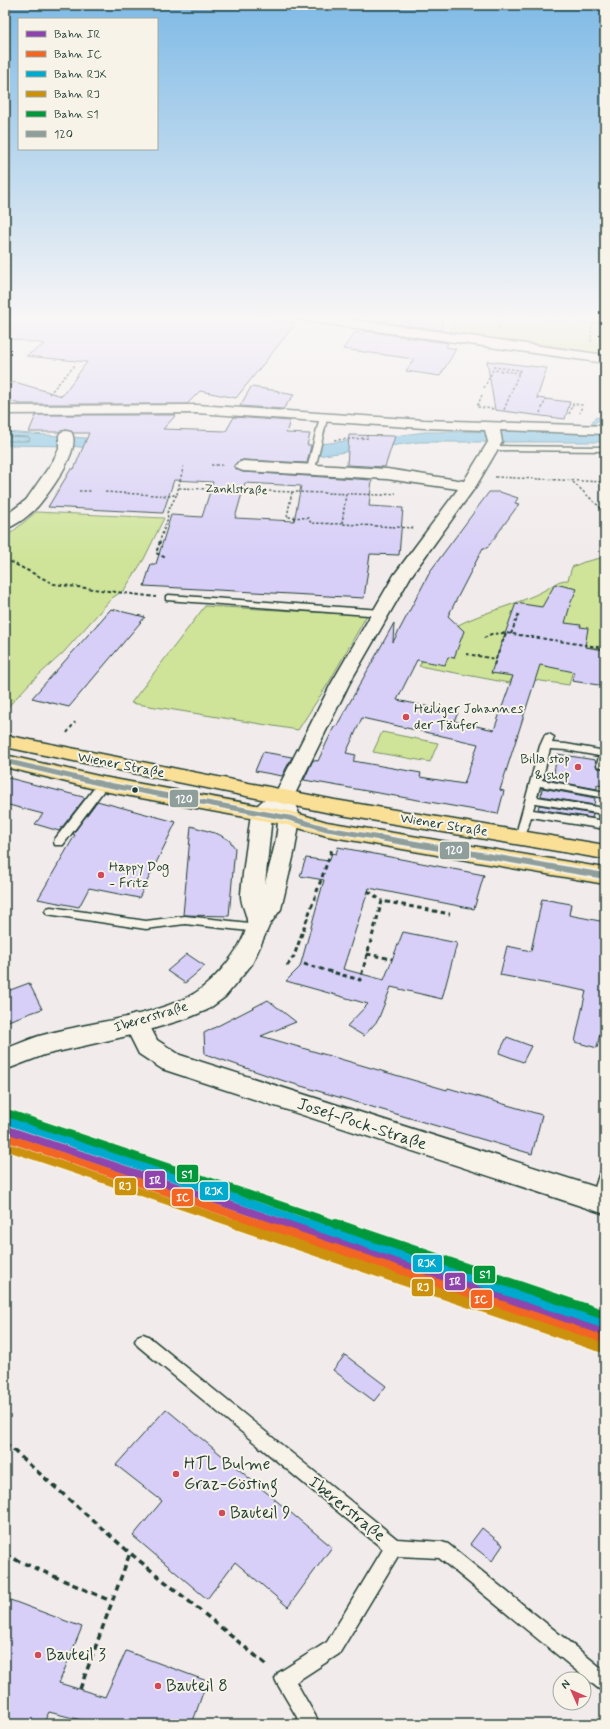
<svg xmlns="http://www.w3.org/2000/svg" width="610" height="1729" font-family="Mynerve,sans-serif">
<rect width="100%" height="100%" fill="#f1eceb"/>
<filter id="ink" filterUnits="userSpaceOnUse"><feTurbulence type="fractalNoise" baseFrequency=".025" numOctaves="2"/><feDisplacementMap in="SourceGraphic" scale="8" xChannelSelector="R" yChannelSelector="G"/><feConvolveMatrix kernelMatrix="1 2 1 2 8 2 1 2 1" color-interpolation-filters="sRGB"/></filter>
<g filter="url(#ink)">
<path fill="#cfe499" stroke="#779066" d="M454,316H605V358L450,336Z
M36,512L164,518L144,559L124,590L112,598L63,653L29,684L5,710V538Z
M605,557V649L579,646L569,685L513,677L509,683L419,666C429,650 439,635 456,626C485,611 518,605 547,589C555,584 558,580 568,580L572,567L584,562Z
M205,606L367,615L328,684L298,730L131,703Z
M382,732L438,743L430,762L373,752Z"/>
<path fill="#81c3e2" stroke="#5a8d9c" d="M605,416V418C597,420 594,423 590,431L605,432V442H419L309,457L312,445L380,437L394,439L395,436L425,432L586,431L595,418Z
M5,432L86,438L176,442L128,452L70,446L5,445Z"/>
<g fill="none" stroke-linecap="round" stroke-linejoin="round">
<path stroke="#46737a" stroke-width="1" d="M5,436L29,437L30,439L29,441H5"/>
</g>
<path fill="#d7cff7" stroke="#1f3d34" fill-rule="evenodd" d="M13,316H246L296,323L236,398L200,391L187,404H20L5,400V387L15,382L62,396L87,362L26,356L45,344L5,338V323Z
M377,316H444L441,330L371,321L373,317Z
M365,331L448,343L446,347L456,349L440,376L406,371L414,359L343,349L355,332L363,334Z
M487,361L547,368L537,398L570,402L565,419L495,410Z
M251,387L279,391L278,392L294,395L283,409L240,406Z
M36,415H176L163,429L226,431L234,417L290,421L286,433L310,434L307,445H311L307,463L243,460L237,462L234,467L243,472L372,480L369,506L403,508L399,555L370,554L364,598L144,586L151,564H156L171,515L202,517L213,482L174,480L163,513L48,507L71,469H74L89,433H73L66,430L59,432H29ZM245,483L301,486L294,521L235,518Z
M349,435L395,436L385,467L347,465Z
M489,492H500L518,498L515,503L519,504L487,548H483L448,616L464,631L454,658L448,657L445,665L417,660L397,700L458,713L454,721L494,730L513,676L491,673L516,603L542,607L555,584L577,589L571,602L565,623L581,625L580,627L588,628L585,647L605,650V686L572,681L574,672L540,665L500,790L504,791L498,814L304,780L313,760L318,761L334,727H336L394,623L393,642L431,570ZM362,718L478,744L464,784L420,777L421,773L353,761L356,755L346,753Z
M111,609L145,617L69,707L32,698Z
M263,752L292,757L282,776L255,771Z
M557,754L595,760L597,768H605V786L597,785V789L544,779L546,772L554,773Z
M5,777L83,797L85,798L59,831L35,824L43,814L5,804Z
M542,788L595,798L594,805L541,796Z
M97,801L176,822L139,898L89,888L79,907L38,899L75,835L73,834Z
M539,805L593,814L592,818L538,809Z
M191,826L218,834L229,840L235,848L229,916L183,915Z
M338,847L484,875L474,909L369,888L343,969L384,980L403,932L457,943L442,999L391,987L378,1020L364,1036L347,1026L368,1004L286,981L300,967L324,880L300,876L306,858L329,861L332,853L336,854Z
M542,899L571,904L569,915L605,922V1009L597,1048L575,1042L586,991L500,975L507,946L531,951Z
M187,954L205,966L185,983L167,971Z
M29,983L42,1009L5,1022V992Z
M268,1000L296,1022L261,1036L447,1090L448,1088L542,1115L532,1154L284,1081L205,1054L204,1033Z
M507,1037L531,1046L523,1062L499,1053Z
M345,1355L386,1386L374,1401L333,1370Z
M166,1409L332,1547L288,1607L235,1562L207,1599L133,1536L162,1501L116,1465Z
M482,1528L503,1545L492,1561L470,1544Z
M5,1598L82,1627L59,1683L105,1697L126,1651L207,1681L192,1724H97L49,1712L43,1724H5Z"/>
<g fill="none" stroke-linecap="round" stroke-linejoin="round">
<g stroke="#1f3d34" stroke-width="3">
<path id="lane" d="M320,417L327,419L315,469L311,471L307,469Z
M488,446L605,447V451L491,450L487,448Z
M169,595L382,610L386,613L382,616L166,600V596Z
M549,734L554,737L552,743L566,744L605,751V767H598L597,765L599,756L566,750L550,749L542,780L605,792V798L540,786L537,797L604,808L605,820L601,819L597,813L535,803L533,810L605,821V829L531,817L524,841H516L515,838L540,746L545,735Z
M103,781L108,784L107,786L63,845H55L54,842L55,839L99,782Z
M51,907L146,921L185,916L258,924L262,925L264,928L262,931L258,932L185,924L146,929L47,914L45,911L47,908Z
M605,1170V1200L603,1204L598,1206L593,1204L591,1200L600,1172Z
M143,1334L148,1336L397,1539L442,1542L448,1544L605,1671V1692L599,1689L439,1558L398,1556L339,1654L296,1682L320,1724H301L278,1685L275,1679L278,1673L327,1642L383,1549L138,1346L135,1341L138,1336Z"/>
</g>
<g stroke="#1f3d34" stroke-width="3">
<path id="street" d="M292,316H328L605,355V363L298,320Z
M197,405L424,420L605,426V434L500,430L502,442L476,486L411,576L349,684L294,796L291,801L284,803L277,801L274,796L331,684L394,575L458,489L387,479L243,471L238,469L235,466L238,463L243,461L387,469L464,481L488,442L485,430L424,428L197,413L5,414V406Z
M66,431L71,432C83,448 49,493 38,506C31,514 16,526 5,529V516L26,500L53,461L59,449V435L61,432Z
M136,1014L145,1017L157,1040L180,1055L605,1190V1214L162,1069L139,1054L124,1024L127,1017Z"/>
</g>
<g stroke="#1f3d34" stroke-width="3">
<path id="secondary" d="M284,789L291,791L294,796L300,818L295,849L281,909L270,924L252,964L225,997L207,1010L188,1018L136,1034L44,1055L5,1070V1049C16,1045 27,1040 39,1036C88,1022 142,1019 188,997C211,986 241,951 247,926C249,916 240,905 241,894C243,867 248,840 251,813C258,803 272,792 284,789ZM277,812C281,831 269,865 265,884L272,816Z"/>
</g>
<g stroke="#1f3d34" stroke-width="3">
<path id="primary" d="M5,735L335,800L605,845V859L335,814L5,747Z
M5,755L103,777L289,811L327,822L605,868V884L327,836L288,825L103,791L5,767Z"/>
</g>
<path stroke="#1f3d34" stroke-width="1.5" stroke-dasharray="2.5 2" stroke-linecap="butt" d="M497,316L605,324
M499,329L501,316
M591,342L592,316
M493,367L520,370L504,410
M484,388L493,370L519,373
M49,394L75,365
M482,395L477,407L494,409
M540,413L546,399
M569,414L573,404L582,405L580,413
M334,440L369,438
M211,465H224
M495,477L605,482
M573,482L605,512
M179,488L383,495L396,493
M79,491H91
M105,492L171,496L177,494L184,464
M292,492L287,517L308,518L311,523L342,524
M346,494L342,524L415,528
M159,543L168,518L167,513L177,494"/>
<path stroke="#1f3d34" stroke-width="2" stroke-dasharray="3.5 2.5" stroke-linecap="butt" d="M160,542L156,553L166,558
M5,559L54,584L156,597
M511,634L519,613
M484,638L491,634L506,633L605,648
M466,654L496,659L506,633
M494,665L496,659
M67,733L75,722"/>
<path stroke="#1f3d34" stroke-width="3" stroke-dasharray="4.5 3.5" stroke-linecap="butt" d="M368,891L382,901
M367,954L392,959
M304,964L360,980L382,901L450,914
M287,966L294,956L332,849"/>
<path stroke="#1f3d34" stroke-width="3.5" stroke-dasharray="6 4.5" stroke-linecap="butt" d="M5,1443L130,1553L268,1666
M5,1555L111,1601
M80,1689L130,1553"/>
<use href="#lane" fill="#f7f3e8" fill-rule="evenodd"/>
<use href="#street" fill="#f7f3e8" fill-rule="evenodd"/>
<use href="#secondary" fill="#f7f3e8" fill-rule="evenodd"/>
<use href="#primary" fill="#fadf96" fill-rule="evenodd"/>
<g stroke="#f7f3e8" stroke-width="8">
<path id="bus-1-far1" d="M5,761L103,784L289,818L327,829L386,839"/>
</g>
<g stroke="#f7f3e8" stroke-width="10">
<path id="bus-1" d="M380,838L605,876"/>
</g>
<use href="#bus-1-far1" stroke="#8f9e9a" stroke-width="5"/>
<use href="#bus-1" stroke="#8f9e9a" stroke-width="6"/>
<g stroke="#f7f3e8" stroke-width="11">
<path id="rail-1-far1" d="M5,1129L289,1225"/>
</g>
<g stroke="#f7f3e8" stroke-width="13">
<path id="rail-1" d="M286,1224L605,1332"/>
</g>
<g stroke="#f7f3e8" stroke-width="11">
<path id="rail-2-far1" d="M5,1137L264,1225"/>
</g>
<g stroke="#f7f3e8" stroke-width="13">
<path id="rail-2" d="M261,1224L602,1340"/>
</g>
<g stroke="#f7f3e8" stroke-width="11">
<path id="rail-3-far1" d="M8,1121L314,1225"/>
</g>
<g stroke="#f7f3e8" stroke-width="13">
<path id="rail-3" d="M311,1224L605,1324"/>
</g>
<g stroke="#f7f3e8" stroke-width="11">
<path id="rail-4-far1" d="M5,1146L239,1225"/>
</g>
<g stroke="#f7f3e8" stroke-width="13">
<path id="rail-4" d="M236,1224L600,1347"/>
</g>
<g stroke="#f7f3e8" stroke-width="11">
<path id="rail-5-far1" d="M10,1114L339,1225"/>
</g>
<g stroke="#f7f3e8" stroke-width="13">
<path id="rail-5" d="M336,1224L605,1315"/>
</g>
<use href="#rail-1-far1" stroke="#8e44ad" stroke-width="8"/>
<use href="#rail-1" stroke="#8e44ad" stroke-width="10"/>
<use href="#rail-2-far1" stroke="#f26522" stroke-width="8"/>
<use href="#rail-2" stroke="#f26522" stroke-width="10"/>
<use href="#rail-3-far1" stroke="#00a9ce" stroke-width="8"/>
<use href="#rail-3" stroke="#00a9ce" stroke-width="10"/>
<use href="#rail-4-far1" stroke="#cc910a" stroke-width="8"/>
<use href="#rail-4" stroke="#cc910a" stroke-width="10"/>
<use href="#rail-5-far1" stroke="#00983a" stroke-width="8"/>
<use href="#rail-5" stroke="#00983a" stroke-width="10"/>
</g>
</g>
<linearGradient id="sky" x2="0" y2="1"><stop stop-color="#7fbae6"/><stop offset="0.57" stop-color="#f9f6f6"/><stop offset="1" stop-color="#f9f6f6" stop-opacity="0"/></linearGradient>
<rect width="610" height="558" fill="url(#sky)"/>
<g fill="#d1495b" stroke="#f7f3e8" stroke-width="1.5">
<circle cx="406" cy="717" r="4"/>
<circle cx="578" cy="767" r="4"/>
<circle cx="101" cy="875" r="4"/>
<circle cx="176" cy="1474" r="4"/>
<circle cx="222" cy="1513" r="4"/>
<circle cx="38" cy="1655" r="4"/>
<circle cx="158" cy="1686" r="4"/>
</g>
<circle fill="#1f3d34" stroke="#f7f3e8" stroke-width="1.5" cx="135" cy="790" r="3.5"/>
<g text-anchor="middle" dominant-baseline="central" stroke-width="4" stroke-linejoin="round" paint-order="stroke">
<g font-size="12" fill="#1f3d34" stroke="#f7f3e8">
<text transform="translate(236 490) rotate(2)">Zanklstraße</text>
</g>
<g font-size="14" fill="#1f3d34" stroke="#f7f3e8" text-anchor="start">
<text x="414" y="709">Heiliger Johannes<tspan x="414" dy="16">der Täufer</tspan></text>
<text x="570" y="759" text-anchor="end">Billa stop<tspan x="570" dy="16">&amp; shop</tspan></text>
<text x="109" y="867">Happy Dog<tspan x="109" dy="16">- Fritz</tspan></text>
</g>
<g font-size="14" fill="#1f3d34" stroke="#f7f3e8">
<text transform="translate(121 765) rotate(11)">Wiener Straße</text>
<text transform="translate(444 825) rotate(9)">Wiener Straße</text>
<text transform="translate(151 1017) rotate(-17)">Ibererstraße</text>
</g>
<g font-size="17" fill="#1f3d34" stroke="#f7f3e8">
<text transform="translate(362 1124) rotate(18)">Josef-Pock-Straße</text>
<text transform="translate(347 1509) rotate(39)">Ibererstraße</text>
</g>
<g font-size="17" fill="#1f3d34" stroke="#f7f3e8" text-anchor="start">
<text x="184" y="1464">HTL Bulme<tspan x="184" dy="20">Graz-Gösting</tspan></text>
<text x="230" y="1513">Bauteil 9</text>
<text x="46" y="1655">Bauteil 3</text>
<text x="166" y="1686">Bauteil 8</text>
</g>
</g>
<g stroke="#f7f3e8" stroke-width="1.5">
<rect x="169" y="789" width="30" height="19" rx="4" fill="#8f9e9a"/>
<rect x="439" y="841" width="31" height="19" rx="4" fill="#8f9e9a"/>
<rect x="176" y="1164" width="23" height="19" rx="4" fill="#00983a"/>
<rect x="144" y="1170" width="22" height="19" rx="4" fill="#8e44ad"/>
<rect x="114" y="1177" width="23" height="19" rx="4" fill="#cc910a"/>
<rect x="199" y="1181" width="30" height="20" rx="4" fill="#00a9ce"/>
<rect x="171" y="1188" width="23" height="19" rx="4" fill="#f26522"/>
<rect x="412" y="1254" width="31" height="19" rx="4" fill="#00a9ce"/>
<rect x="473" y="1265" width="23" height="19" rx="4" fill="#00983a"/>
<rect x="444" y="1272" width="22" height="19" rx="4" fill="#8e44ad"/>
<rect x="411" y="1278" width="23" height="19" rx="4" fill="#cc910a"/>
<rect x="470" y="1289" width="23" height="20" rx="4" fill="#f26522"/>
</g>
<g font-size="11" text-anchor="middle" font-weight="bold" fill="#fff">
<text x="184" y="803">120</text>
<text x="454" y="854">120</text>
<text x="187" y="1178">S1</text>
<text x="155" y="1184">IR</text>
<text x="125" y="1190">RJ</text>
<text x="214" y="1195">RJX</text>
<text x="183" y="1201">IC</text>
<text x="427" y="1267">RJX</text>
<text x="485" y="1278">S1</text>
<text x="455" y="1285">IR</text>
<text x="423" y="1291">RJ</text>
<text x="481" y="1303">IC</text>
</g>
<rect width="610" height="1729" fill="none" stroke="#f7f3e8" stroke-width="20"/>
<rect x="10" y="10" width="590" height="1709" fill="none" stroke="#1f3d34" stroke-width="1.5" filter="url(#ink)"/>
<rect x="18" y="18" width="140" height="132" fill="#f7f3e8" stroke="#a1aaa0"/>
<rect x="26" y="31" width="20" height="6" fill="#8e44ad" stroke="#a1aaa0"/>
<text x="54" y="38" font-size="12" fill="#1f3d34">Bahn IR</text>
<rect x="26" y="51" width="20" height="6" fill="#f26522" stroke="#a1aaa0"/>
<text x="54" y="58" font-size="12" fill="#1f3d34">Bahn IC</text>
<rect x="26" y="71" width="20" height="6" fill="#00a9ce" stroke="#a1aaa0"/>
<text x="54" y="78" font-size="12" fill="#1f3d34">Bahn RJX</text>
<rect x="26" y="91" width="20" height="6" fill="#cc910a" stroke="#a1aaa0"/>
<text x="54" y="98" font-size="12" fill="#1f3d34">Bahn RJ</text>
<rect x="26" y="111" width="20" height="6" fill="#00983a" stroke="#a1aaa0"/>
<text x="54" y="118" font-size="12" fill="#1f3d34">Bahn S1</text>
<rect x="26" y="131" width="20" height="6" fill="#8f9e9a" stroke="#a1aaa0"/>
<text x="54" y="138" font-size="12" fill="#1f3d34">120</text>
<g transform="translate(572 1691) rotate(315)"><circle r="19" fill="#f7f3e8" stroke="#a1aaa0"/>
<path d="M0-3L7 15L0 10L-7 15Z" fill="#d1495b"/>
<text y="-6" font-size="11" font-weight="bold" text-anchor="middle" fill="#1f3d34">N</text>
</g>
</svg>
